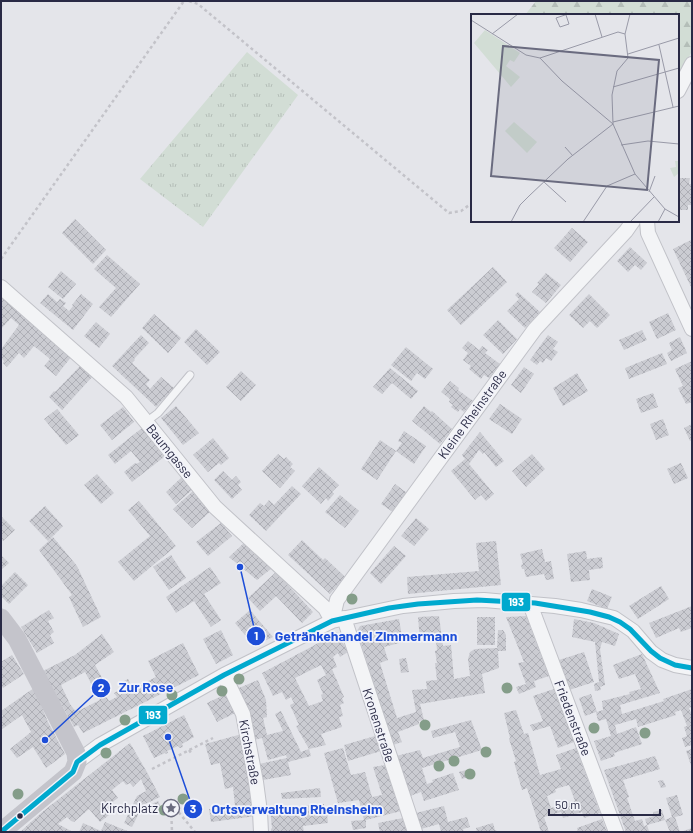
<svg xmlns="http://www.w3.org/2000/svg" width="693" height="833" font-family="Barlow,sans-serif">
<defs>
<pattern id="grass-tufts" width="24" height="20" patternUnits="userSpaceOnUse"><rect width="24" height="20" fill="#d2ddd5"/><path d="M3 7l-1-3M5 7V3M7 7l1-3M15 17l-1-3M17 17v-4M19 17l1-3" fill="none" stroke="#b4beb8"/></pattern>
<pattern id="forest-firs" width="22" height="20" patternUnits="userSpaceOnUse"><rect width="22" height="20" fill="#d2ddd5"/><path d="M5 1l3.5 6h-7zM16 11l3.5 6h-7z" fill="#b4beb8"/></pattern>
<pattern id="building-cross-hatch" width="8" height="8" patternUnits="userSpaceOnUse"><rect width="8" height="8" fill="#cbccd2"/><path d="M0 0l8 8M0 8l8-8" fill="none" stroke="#aeafb6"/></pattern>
</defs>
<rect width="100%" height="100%" fill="#e4e5ea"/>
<path fill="url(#grass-tufts)" d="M247,52L298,95L203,227L140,179Z"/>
<path fill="url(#forest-firs)" d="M536,1H692V51L678,78V15H525Z"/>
<path fill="url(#building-cross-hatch)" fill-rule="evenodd" d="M678,178H690L689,184H692V205H688V210H678Z
M75,219L106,250L93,264L62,233Z
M572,228L588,242L570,262L554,248Z
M691,240L692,243V289L673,249Z
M630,247L647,263L641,270L635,265L628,272L617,261Z
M107,255L140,284L111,317L99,307L116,288L94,269Z
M493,267L507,282L461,325L447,310Z
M61,271L76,284L63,299L48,287Z
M546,273L561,285L546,303L532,292L539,284L537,283Z
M518,292L540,312L525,328L507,311L519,299L515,295Z
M48,294L57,302L60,299L66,303L63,306L69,311L73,306L72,305L81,294L93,304L73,330L40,303Z
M589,294L610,315L597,328L590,321L583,328L569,315Z
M1,295L72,356L56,376L44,366L50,359L34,346L24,358L19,353L7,367L3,363L4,361L1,358V347L2,348L19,325L11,318L1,329Z
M668,313L676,330L657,339L649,322Z
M154,314L181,338L168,353L142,328Z
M498,320L517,339L503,354L483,335Z
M96,322L110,334L99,348L84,336Z
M196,329L220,352L207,365L184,342Z
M642,330L647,340L624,350L619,340Z
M141,335L149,343L134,359L135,360L132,363L150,380L146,384L150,389L161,377L174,388L156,407L112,366Z
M548,335L558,342L553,349L558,352L551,361L546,358L543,363L540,361L537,365L530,360Z
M680,337L687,353L671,361L667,353L672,350L669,343Z
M468,341L479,350L482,346L488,350L485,353L500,364L489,378L484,375L481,379L469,369L471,366L463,360L468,353L462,348Z
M406,347L433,369L425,379L417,373L411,381L391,365Z
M662,353L667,364L629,379L625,368Z
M692,361V402L686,404L678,388L683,386L675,369Z
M81,365L93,376L62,410L49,397L54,391L55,392Z
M524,367L534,374L521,393L511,385Z
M390,368L418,391L411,399L392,383L382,394L373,387Z
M241,371L256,385L241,401L226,387Z
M577,373L588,391L563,406L553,388Z
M450,381L459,388L458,390L473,401L464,412L460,409L458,412L451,407L453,405L449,402L450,399L441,392Z
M653,393L658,407L641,413L636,399Z
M500,404L522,419L512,434L489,419Z
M176,406L199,433L183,445L161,418Z
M424,406L431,412L432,411L452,429L440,444L412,421Z
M123,407L134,422L112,440L100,425Z
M57,409L79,435L66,445L44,419Z
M663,419L669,435L656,440L650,424Z
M692,424V440L690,441L684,428Z
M142,428L164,457L132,482L124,472L135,463L136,464L140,462L131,451L115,464L108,455Z
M404,431L426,446L414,464L396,451L402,443L398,441Z
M480,432L504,461L496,467L484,452L483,454L479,450L469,464L494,494L486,501L481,495L475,500L451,471L465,459L462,455Z
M213,438L229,458L221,465L219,463L208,472L193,455Z
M380,440L396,451L377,480L361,469Z
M278,454L284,459L286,457L293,464L290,467L295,471L280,488L262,471Z
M532,454L545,469L526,487L512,471Z
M681,463L688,478L674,484L667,469Z
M319,467L339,485L332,492L334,494L328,501L326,498L321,504L302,486Z
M223,471L232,480L236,476L241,482L238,485L242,490L232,499L214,480Z
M97,474L114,493L101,504L84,485Z
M182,477L193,489L176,504L166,492Z
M395,484L407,493L393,512L381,504Z
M292,486L301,494L266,531L249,515L260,503L264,506L269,500L274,505Z
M194,490L212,510L192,528L173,509Z
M340,495L359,511L345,528L325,512Z
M139,501L176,546L134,581L118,562L150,536L128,510Z
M45,506L63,526L48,541L29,521Z
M1,516L15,530L3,541L1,539Z
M416,518L429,529L414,546L401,536Z
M221,523L232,536L208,556L196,542Z
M53,537L77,566L101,617L83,627L69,597L72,595L39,550Z
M302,540L323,560L325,558L345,577L330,594L288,555Z
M496,541L501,585L408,594L407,577L479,571L476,543Z
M244,543L272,568L257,580L229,557Z
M394,546L406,556L381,584L370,573Z
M542,549L545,562L551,561L554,579L546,580L544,574L526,577L524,569H522L521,565L523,564L520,554Z
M586,551L587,559L602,557L603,568L589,570L590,580L571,582L567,554Z
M1,555L9,563L1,570Z
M171,555L186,578L169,590L153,567Z
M210,567L221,583L204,594L221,620L211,627L194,601L176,613L166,597Z
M15,572L28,585L9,604L1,596V586Z
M276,572L313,612L302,623L276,596L260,611L248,598Z
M661,586L669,599L638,619L629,606Z
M592,589L612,597L607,609L587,601Z
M692,606V628L681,632L679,628L656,638L649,623Z
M49,610L54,618L48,621L54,632L50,635L54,643L37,653L21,627Z
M250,610L273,637L254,646L235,623Z
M439,616L443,646L451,645L454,679L470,676L468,659L470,652L475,649L497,648L498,630H503L506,635V651H498L499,668L482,674L485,693L420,704L424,720L419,721V724L398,732L402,742L393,745L357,631L360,626L399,619L403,642L384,647L388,660L380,663L397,718L416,712L412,690L427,689L426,681L437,680L435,663H437L435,651L437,650L436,640L420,641L418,617Z
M526,616L549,676L534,681L536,687L519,694L516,687L526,684L518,663L524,662L506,617Z
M477,617H495V645H477Z
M574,619L594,623L619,634L615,646L602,642L600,649L605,685L600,687L601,690L595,691L594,684L599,682L595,642L572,637Z
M221,630L233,655L216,664L203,639Z
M337,632L348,652L340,657L338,653L333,657L337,667L332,669L344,697L342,698L344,703L340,705L343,716L339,717L342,727L321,734L326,745L309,749L296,726L299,725L290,705L294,703L291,697L286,700L282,692L273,696L262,673L313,646ZM321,665L326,675L317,680L323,694L321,695L323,701L309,706L295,678Z
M102,634L114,652L95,665L107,687L102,690L109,701L117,697L114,693L118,691L120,695L127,691L122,682L128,679L133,689L156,677L148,661L183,643L199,675L83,733L78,725L74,727L43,671L75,655ZM85,672L100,700L76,712L70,704L61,685Z
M584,652L594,682L569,690L559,660Z
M642,654L660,693L620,705L622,714L664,701L663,699L692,689V707L689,708L692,715V745L685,747L682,738L687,736L684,727L687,726L681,710L675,712L676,715L670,717L638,727L636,719L615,725L617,734L636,727L642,744L614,753L615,756L601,761L594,741L611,736L606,719L598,721L596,712L585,716L579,698L591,694L597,712L603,710L602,701L630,694L629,692L641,689L635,674L619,679L613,665Z
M12,655L24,674L3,688L1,685V662Z
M406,658L409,672L401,673L399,659Z
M258,680L266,700L267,717L263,718L267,735L283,731L275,714L281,711L301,752L309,749L311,756L288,762L291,775L263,780L259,764L287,758L286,755L268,760L262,738L254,740L250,714L239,688Z
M34,688L48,722L65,754L46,768L33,747L17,758L10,749L31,732L22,715L1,730V717L3,716L1,711Z
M554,689L574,742L558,748L550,726L533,731L530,725L543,721L533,696Z
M228,693L237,712L217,722L207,703Z
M516,710L524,734L528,733L540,775L561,769L556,755L576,748L600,813L584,818L582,812L563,818L561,812L544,817L549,832H541L527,788L522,790L514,762L516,761L509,739L510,738L504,713ZM569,785L575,801L551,808L547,796L556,792L555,789Z
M184,715L194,737L182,744L183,747L180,748L178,746L167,751L168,753L165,754V753L154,758L143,736Z
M471,720L482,750L422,768L427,784L433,782L432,780L453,773L459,790L424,801L421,792L410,796L396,756L420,750L423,758L460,747L455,732L433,738L431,731Z
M242,734L256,816L211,822L209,809L235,806L233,787L225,789L220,763L211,765L205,744Z
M375,736L381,751L348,761L344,745Z
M130,743L148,774L160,797L143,805L132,827L124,823L137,796L146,791L141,779L133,787L130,783L126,785L123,781L112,790L118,798L111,803L114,806L106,813L109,815L100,822L89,809L74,822L71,821L67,817L58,824L73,832H20L41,813Z
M343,748L351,775L365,772L372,797L382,795L373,767L385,765L401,811L366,820V828L353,830L351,821L364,820L359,800L338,803L324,753Z
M692,749V768L686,751Z
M655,756L660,769L623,780L629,797L627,798L635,821L642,819L644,826L647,825L649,831L626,832L604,770Z
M466,770L468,777L462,779L459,772Z
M663,780L666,787L661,788L658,781Z
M320,788L321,797L282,799L281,793Z
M677,795L683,815L675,817L680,832H670L665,820L672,817L666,798Z
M158,801L161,807L155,810L152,804Z
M324,804V813H327L328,823L303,826L304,832H271V829L272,828L270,809Z
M444,806L448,822L467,817L470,827L463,829L464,832H441L439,824L421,829L416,813Z
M662,810L665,820L647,825L645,819L654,816L653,812Z
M403,818L407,832H380L378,823Z
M602,819L607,832H578L577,828Z
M105,822L130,832H79L83,823L101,831Z
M493,823L495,830H496L497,832H477L476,828Z
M692,828V832H680Z"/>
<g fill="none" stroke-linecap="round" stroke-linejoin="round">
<g stroke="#c1c2c8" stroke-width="9">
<path id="lane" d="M146,422L158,413L190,375"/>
</g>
<g stroke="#c1c2c8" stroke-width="16">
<path id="street" d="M678,91L692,64
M647,221L648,233L692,329
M1,287L126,397L215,507L325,608L332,621
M530,604L616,832
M344,618L415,832
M332,621L337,600L535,329L626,231L633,221
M224,675L243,714L256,782L260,812L261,832
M77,762L100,745L224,675L332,621L403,606L454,601L484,600L555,606L581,610L614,618L633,631L651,652L662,660L675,665L692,668"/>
</g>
<path stroke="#c3c3c9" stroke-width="2.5" stroke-dasharray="3 3" stroke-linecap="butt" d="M189,1L198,4L449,213L461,211L472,203
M1,259L184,1
M189,750L192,754
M152,769L213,738
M171,803L195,832
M171,803L172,832"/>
<use href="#lane" stroke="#f3f4f6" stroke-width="7"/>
<use href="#street" stroke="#f3f4f6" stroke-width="14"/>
<path stroke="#c4c4cb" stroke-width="19" d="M1,618L17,639L76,753L77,762L73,772L1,832"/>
<g stroke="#f2f3f9" stroke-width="8">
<path id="bus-1" d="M1,832L73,772L77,762L100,745L224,675L332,621L389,608L418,604L477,600L535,603L590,612L609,617L620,622L630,629L651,651L660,658L675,665L692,668"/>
</g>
<use href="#bus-1" stroke="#00a9ce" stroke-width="5"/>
</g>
<g fill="#849d89">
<circle cx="352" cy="599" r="5.5"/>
<circle cx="239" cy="679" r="5.5"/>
<circle cx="507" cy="688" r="5.5"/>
<circle cx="222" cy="691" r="5.5"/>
<circle cx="172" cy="695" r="5.5"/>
<circle cx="125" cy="720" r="5.5"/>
<circle cx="425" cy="725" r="5.5"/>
<circle cx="594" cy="728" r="5.5"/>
<circle cx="645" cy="733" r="5.5"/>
<circle cx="486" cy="752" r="5.5"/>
<circle cx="106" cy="753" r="5.5"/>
<circle cx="454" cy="761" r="5.5"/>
<circle cx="439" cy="766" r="5.5"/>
<circle cx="470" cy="774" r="5.5"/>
<circle cx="18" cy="794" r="5.5"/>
<circle cx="183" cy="799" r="5.5"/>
<circle cx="164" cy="810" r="5.5"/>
</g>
<defs>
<g id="sight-ring" transform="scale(0.9)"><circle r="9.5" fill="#f2f3f9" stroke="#6a6b7f" stroke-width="1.5"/><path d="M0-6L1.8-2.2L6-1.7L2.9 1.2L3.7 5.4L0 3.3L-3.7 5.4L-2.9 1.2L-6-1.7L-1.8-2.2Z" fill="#6a6b7f"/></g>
</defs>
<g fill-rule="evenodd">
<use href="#sight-ring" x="171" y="808"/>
</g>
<circle fill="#292a45" stroke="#f2f3f9" stroke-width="1.5" cx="20" cy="816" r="3.5"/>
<g text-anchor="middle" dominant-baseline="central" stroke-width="3.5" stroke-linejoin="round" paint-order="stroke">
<g font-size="13" fill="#292a45" stroke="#f2f3f9">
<text transform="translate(472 414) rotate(-54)">Kleine Rheinstraße</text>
<text transform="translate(170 451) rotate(51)">Baumgasse</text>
<text transform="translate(573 718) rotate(69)">Friedenstraße</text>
<text transform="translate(379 725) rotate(72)">Kronenstraße</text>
<text transform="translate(250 752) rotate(79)">Kirchstraße</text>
</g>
<g font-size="13" fill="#292a45" stroke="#f2f3f9" text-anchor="end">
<text x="158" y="808">Kirchplatz</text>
</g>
</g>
<g transform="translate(471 14)">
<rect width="208" height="208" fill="#e4e5ea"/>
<path d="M43,108L66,128L56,139L34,117Z" fill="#d2ddd5"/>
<path d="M14,16L49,39L43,48L39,46L35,52L49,63L40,73L3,29Z" fill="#d2ddd5"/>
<path d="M204,147H208V159L203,163L199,154L205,153Z" fill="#d2ddd5"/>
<path fill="none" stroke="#999aa8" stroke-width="1" d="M124,0L131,23M159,0L154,20L157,44L146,57L141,81L142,110L164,160L194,195L208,203M95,1L98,10L89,13L85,4L97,0M0,6L55,41L69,44L147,18L154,20M21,20L47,0M188,31L202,93M157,40L208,24M69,44L91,67L142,110M142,73L208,54M142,108L208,92M150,131L177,127L208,130M94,133L102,142M73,168L95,188M178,178L184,162M40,208L49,191L58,182L97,145L142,110M112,208L136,172L164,160M159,208L183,183M187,208L194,195"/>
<path fill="#6a6b7f" fill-opacity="0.15" stroke="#6a6b7f" stroke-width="2" d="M32,32L188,46L176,176L20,162Z"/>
<rect width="208" height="208" fill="none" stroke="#292a45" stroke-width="2"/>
</g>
<path fill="none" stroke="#1d4ed8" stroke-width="1.5" d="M240 567L256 636M45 740L101 688M168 737L193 809"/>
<g fill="#1d4ed8" stroke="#f2f3f9" stroke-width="1.5">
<circle cx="240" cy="567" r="4"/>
<circle cx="45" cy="740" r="4"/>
<circle cx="168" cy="737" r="4"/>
<circle cx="256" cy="636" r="10"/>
<circle cx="101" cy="688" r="10"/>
<circle cx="193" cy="809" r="10"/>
</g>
<g font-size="12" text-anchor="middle" font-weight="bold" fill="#fff">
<text x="256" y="640">1</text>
<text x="101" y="692">2</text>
<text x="193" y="813">3</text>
</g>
<g font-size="14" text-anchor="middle" font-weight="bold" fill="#1d4ed8" stroke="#f2f3f9" stroke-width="3.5" stroke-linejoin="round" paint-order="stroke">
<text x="366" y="641">Getränkehandel Zimmermann</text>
<text x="146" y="692">Zur Rose</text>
<text x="297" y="814">Ortsverwaltung Rheinsheim</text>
</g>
<g stroke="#f2f3f9" stroke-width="1.5">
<rect x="501" y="592" width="30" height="20" rx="4" fill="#00a9ce"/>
<rect x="138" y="705" width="30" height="20" rx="4" fill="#00a9ce"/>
</g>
<g font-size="11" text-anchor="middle" font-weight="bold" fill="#fff">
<text x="516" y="606">193</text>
<text x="153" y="719">193</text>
</g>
<rect width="693" height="833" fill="none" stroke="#292a45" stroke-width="4"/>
<path d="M549 809v6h111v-6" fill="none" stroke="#292a45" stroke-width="2"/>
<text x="555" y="809" font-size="12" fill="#292a45" stroke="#f2f3f9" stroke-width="3" paint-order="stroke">50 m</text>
</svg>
